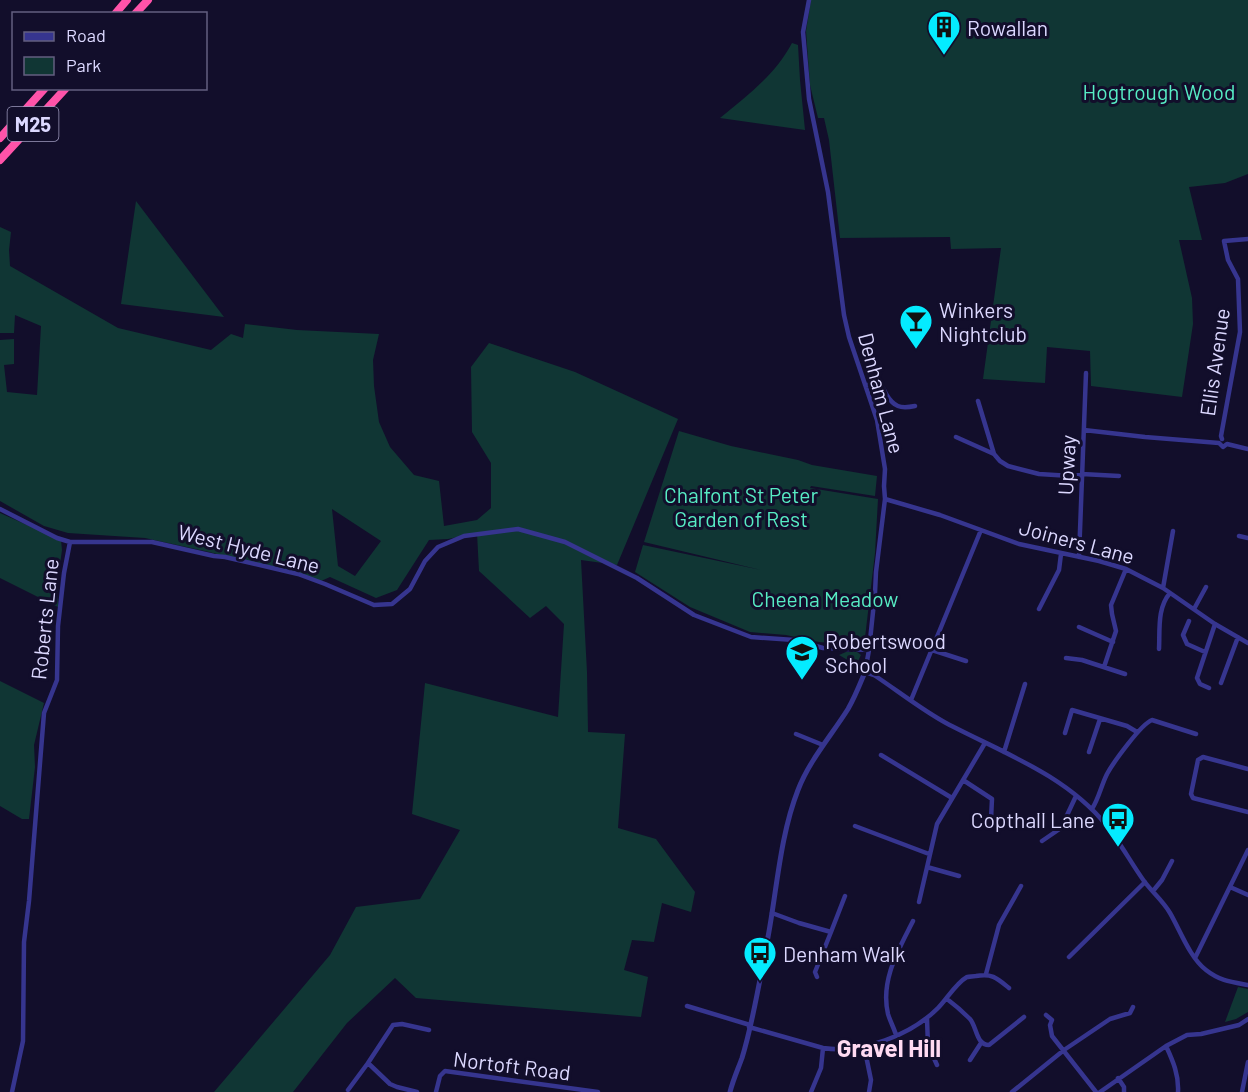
<svg xmlns="http://www.w3.org/2000/svg" width="1248" height="1092" font-family="Barlow,sans-serif">
<rect width="100%" height="100%" fill="#120e2b"/>
<path fill="#103634" fill-rule="evenodd" d="M811,0H1248V174L1225,183L1189,187L1202,240H1179L1192,298L1193,324L1182,397L1091,386L1090,351L1047,347L1045,383L983,379L1001,248L951,249L950,237L840,238L829,140L824,118H818L810,85L806,31Z
M792,43L798,45L800,80L805,130L720,118C747,96 775,75 792,43Z
M136,201L224,317L121,304Z
M0,227L11,232L9,250L10,266L118,328L211,350L231,334L243,338L245,324L297,330L379,334L373,360L374,386L379,422L390,447L414,475L439,481L444,526L477,520L491,508V463L472,432L471,367L489,343L575,372L678,419L617,565L581,560L587,672L588,732L625,734L618,828L656,839L695,892L691,912L662,903L654,942L632,940L624,970L648,977L641,1017L416,998L395,978L347,1023L293,1092H214L330,955L356,907L420,899L460,830L412,814L425,683L558,717L564,624L546,606L530,618L479,571L477,533L448,539L429,540L397,590L376,598L330,577L321,581L209,552L145,538L68,533L44,526L0,501V340L14,339V364L4,365L7,392L37,395L41,326L15,315L14,333H0ZM332,509L381,541L355,576L338,566Z
M679,431L731,446L798,460L812,465L877,476L875,496L811,486L810,488L878,499L875,553L864,646L819,642L786,635L750,632L690,607L635,572L643,545L761,570L644,542Z
M0,513L61,540L62,550L58,579V607L0,578Z
M846,652H857L861,655L856,665L839,655Z
M0,681L44,703L34,745L35,767L29,819H22L0,806Z
M1238,987L1248,989V1012L1236,1019L1225,1022Z"/>
<g fill="none" stroke-linecap="round" stroke-linejoin="round">
<path stroke="#36358f" stroke-width="4.5" d="M809,0L803,32L809,99L828,192L844,315L849,337L877,420L885,469L884,486L885,499L876,572L875,593L869,650L865,672L874,675C898,691 922,710 946,723C1001,752 1066,775 1106,825C1120,842 1131,863 1144,881C1152,892 1163,901 1170,913C1180,930 1190,958 1206,970C1220,981 1231,982 1248,985
M865,385C870,385 875,384 880,386C884,389 884,389 886,394C894,407 900,409 915,406
M978,401L994,454
M1084,430L1145,437L1219,443L1223,447L1227,444L1248,449
M956,437L994,454L1000,461L1008,466L1039,474L1071,476L1082,474L1119,476
M1222,439L1221,436L1240,332L1238,279L1228,260L1224,241L1248,239
M885,499L940,515L1019,544L1099,561L1126,569L1163,588L1215,624L1248,643
M0,509L57,538L70,542H152L214,556L225,557L298,574L325,584L374,605L392,604L410,589L425,561L438,547L464,536L518,529L565,542L637,578L694,615L751,637L794,640L823,648L869,650
M1239,536L1248,538
M1079,557L1086,373
M1163,588L1173,531
M1039,609L1059,570L1061,554
M1194,609L1206,587
M1189,621L1183,635L1187,644L1205,652
M1079,627L1113,642
M1159,649C1160,630 1157,608 1170,593
M932,650L966,661
M1066,658L1082,660L1125,674
M1104,667L1116,631L1112,614L1111,605L1126,569
M1221,683L1238,637
M1209,688L1200,684L1197,678L1215,624
M911,700L981,530
M1065,733L1072,710L1127,726L1137,732
M796,734L823,745
M1004,752L1025,684
M1089,752L1100,719
M881,755L952,798
M1248,769L1203,757L1198,760L1191,794L1193,798L1248,812
M963,780L992,799L991,819
M1092,809C1099,798 1101,786 1107,774C1113,763 1141,724 1152,720L1196,734
M855,826L929,854
M1042,841L1061,828L1076,796
M927,867L959,876
M1230,887L1248,895
M1153,891L1162,880L1172,861
M919,902L937,824L985,743
M772,913L799,923L831,932L845,896
M1069,957L1145,882
M1195,958L1248,850
M986,974L999,925L1021,886
M817,977L815,972L831,932
M947,999C955,1005 963,1012 970,1019C977,1027 976,1045 989,1045L1024,1017
M687,1006L750,1025
M1046,1015L1052,1020L1050,1025L1052,1036L1096,1092
M927,1019L928,1045L937,1065
M749,1027L823,1048C862,1054 911,1035 938,1008C947,999 956,983 967,977C968,977 975,976 976,976C992,973 997,978 1009,988
M896,1035C894,1028 890,1021 888,1014C880,980 899,949 913,921
M864,1046L871,1080L869,1092
M1166,1046C1173,1061 1179,1075 1178,1092
M970,1060L981,1043
M1118,1078L1124,1087V1092
M348,1090L368,1063
M12,1092L23,1041L24,942L29,901L44,713L57,680L58,626L64,573L70,542
M417,1092L397,1087L390,1084L368,1063L393,1025L402,1024L429,1030
M436,1092L440,1076L445,1071L598,1092
M811,1092L821,1068L823,1048
M1012,1092L1064,1050L1110,1019L1130,1013L1133,1007
M1100,1092L1166,1046L1187,1035L1201,1034L1239,1025L1248,1019
M1242,1092L1248,1062"/>
<path stroke="#36358f" stroke-width="5" d="M730,1092C733,1080 738,1069 742,1058C754,1019 760,977 768,937C777,889 780,836 798,790C809,761 831,736 848,709C855,697 860,684 865,672"/>
<path stroke="#ff53a9" stroke-width="8" d="M115,14L127,0
M135,14L148,0
M0,138L45,88
M0,160L66,88"/>
</g>
<defs>
<g id="building-pin" transform="scale(1.725)"><path d="M0 17L-7.5 6A9.5 9.5 0 1 1 7.5 6Z" fill="#04ebff" stroke="#120e2b"/><path d="M-4-6H4V6H1V3H-1V6H-4ZM-2.5-4.3h1.7v1.8h-1.7ZM.8-4.3h1.7v1.8H.8ZM-2.5-1h1.7V.8h-1.7ZM.8-1h1.7V.8H.8Z" fill="#111"/></g>
<g id="bar-pin" transform="scale(1.725)"><path d="M0 17L-7.5 6A9.5 9.5 0 1 1 7.5 6Z" fill="#04ebff" stroke="#120e2b"/><path d="M-6-5H6L.8 .8V4.5H3.5V6h-7V4.5H-.8V.8Z" fill="#111"/></g>
<g id="school-pin" transform="scale(1.725)"><path d="M0 17L-7.5 6A9.5 9.5 0 1 1 7.5 6Z" fill="#04ebff" stroke="#120e2b"/><path d="M0-5L7-2L0 1L-7-2ZM-4 1L0 2.5L4 1V4Q0 6-4 4Z" fill="#111"/></g>
<g id="bus-pin" transform="scale(1.725)"><path d="M0 17L-7.5 6A9.5 9.5 0 1 1 7.5 6Z" fill="#04ebff" stroke="#120e2b"/><path d="M-5-6H5V4H4V6H2V4H-2V6H-4V4H-5ZM-3.5-4V0h7V-4ZM-3.5 1.2v1.5H-2V1.2ZM2 1.2v1.5H3.5V1.2Z" fill="#111"/></g>
</defs>
<g fill-rule="evenodd">
<use href="#building-pin" x="944" y="27"/>
<use href="#bar-pin" x="916" y="321"/>
<use href="#school-pin" x="802" y="652"/>
<use href="#bus-pin" x="1118" y="819"/>
<use href="#bus-pin" x="760" y="953"/>
</g>
<g text-anchor="middle" dominant-baseline="central" stroke-width="6" stroke-linejoin="round" paint-order="stroke">
<rect fill="#120e2b" stroke="#9f9bbf" stroke-width="1.5" x="7.5" y="107" width="51" height="34" rx="4.5"/>
<g font-size="20" font-weight="bold" fill="#dcd8ff">
<text x="33" y="124">M25</text>
</g>
<g font-size="21" fill="#dcd8ff" stroke="#120e2b" text-anchor="start">
<text x="967" y="27">Rowallan</text>
<text x="939" y="309">Winkers<tspan x="939" dy="24">Nightclub</tspan></text>
<text x="825" y="640">Robertswood<tspan x="825" dy="24">School</tspan></text>
<text x="1095" y="819" text-anchor="end">Copthall Lane</text>
<text x="783" y="953">Denham Walk</text>
</g>
<g font-size="21" fill="#57ecc4" stroke="#120e2b">
<text x="1159" y="91">Hogtrough Wood</text>
<text x="741" y="494">Chalfont St Peter<tspan x="741" dy="24">Garden of Rest</tspan></text>
<text x="825" y="598">Cheena Meadow</text>
</g>
<g font-size="21" fill="#dcd8ff" stroke="#120e2b">
<text transform="translate(1214 362) rotate(-82)">Ellis Avenue</text>
<text transform="translate(882 393) rotate(75)">Denham Lane</text>
<text transform="translate(1066 465) rotate(-87)">Upway</text>
<text transform="translate(1077 541) rotate(15)">Joiners Lane</text>
<text transform="translate(249 548) rotate(14)">West Hyde Lane</text>
<text transform="translate(44 619) rotate(-84)">Roberts Lane</text>
<text transform="translate(512 1065) rotate(7)">Nortoft Road</text>
</g>
<g font-size="24" font-weight="bold" fill="#ffdaf2" stroke="#120e2b">
<text x="889" y="1047">Gravel Hill</text>
</g>
</g>
<rect x="12" y="12" width="195" height="78" fill="#120e2b" stroke="#635f80" stroke-width="1.5"/>
<rect x="24" y="32" width="30" height="9" fill="#36358f" stroke="#635f80" stroke-width="1.5"/>
<text x="66" y="42" font-size="18" fill="#dcd8ff">Road</text>
<rect x="24" y="57" width="30" height="18" fill="#103634" stroke="#635f80" stroke-width="1.5"/>
<text x="66" y="72" font-size="18" fill="#dcd8ff">Park</text>
</svg>
